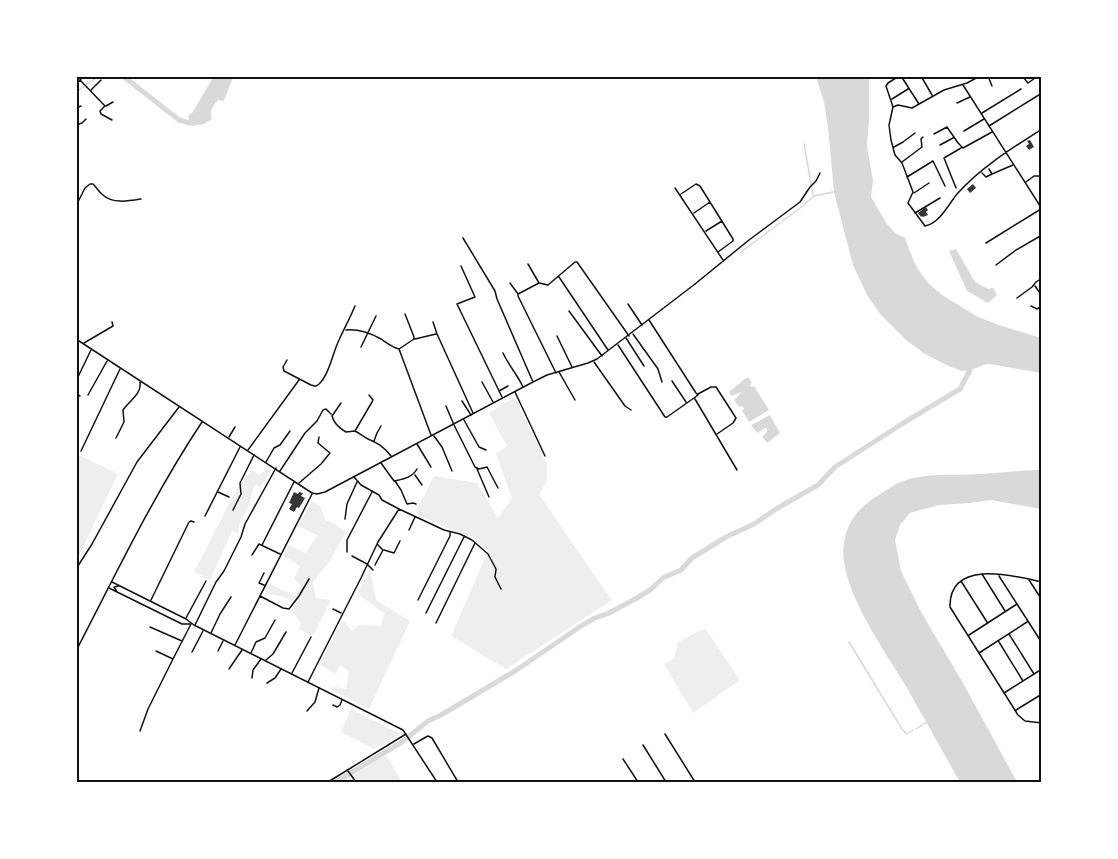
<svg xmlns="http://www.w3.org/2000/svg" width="1118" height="859" font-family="Barlow,sans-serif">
<rect width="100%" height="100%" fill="#fff"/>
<path fill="#eee" d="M515,397L547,464V482L539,494L572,543L612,600L506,669L451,636L488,551L473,538L445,527L415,513L434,476L477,483L498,518L512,498L496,454L507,446L489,413Z
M77,454L118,474L77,560Z
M267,469L272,470L260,487L257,485L253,488L250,503L240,522L238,534L232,531L210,580L194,572L237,488L252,470L259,475Z
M312,501L320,506L326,521L331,522L346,532L329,562L313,582L316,598L331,600L313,636L298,629L301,623L291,610L296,605L297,602L266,592L270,584L296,596L301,585L294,579L300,566L283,556L288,545L306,553L317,535L298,526Z
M370,568L376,600L410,621L369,709L330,689L334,687L346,689L349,671L340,665L336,674L319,664L343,620L352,631L358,625L380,626L385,614L358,594Z
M705,628L740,680L693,713L664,664L674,659L678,642Z
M351,709L401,734L374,749L341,732Z
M386,755L402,782H342Z"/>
<path fill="#d9d9d9" d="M214,76L233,77L224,101L218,100C213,106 209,111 212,119L204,124L191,126L188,116L192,113Z
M816,77H869V120L867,146L873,181L871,197L887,224L895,233L905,238L914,262L920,272L928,283L942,295L978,317L1002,326L1041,338V373L996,365L987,364L970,370L962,371L951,367L925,354L906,340L881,315L867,295L853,265L834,192L828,127L824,102Z
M956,249L975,282L988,289L993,288L997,295L988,303L967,291L949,251Z
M746,378H749L752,383L750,385L751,387L754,386L769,410L749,422L742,411L744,409L742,406L739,407L734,400L742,392L731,396L729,392Z
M770,415L780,433L767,443L762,436L767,432V429L765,428L757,433L751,425Z
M1041,470V509L991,500L969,503L939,505L910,513L900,525L895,540L901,571L921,612L963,683L1017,782H960C941,749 923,716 904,683C883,648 837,584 844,543C848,516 864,504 885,491C890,488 895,484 901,482C924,472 957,476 982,474C1002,473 1022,470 1041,470Z"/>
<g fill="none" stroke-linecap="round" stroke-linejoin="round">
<path stroke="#d9d9d9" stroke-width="1.5" d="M76,92L99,76
M804,144L813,195
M741,252L800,208L814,196L833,192
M849,642L902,729L907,734L913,730
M916,729L928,721"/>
<path stroke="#d9d9d9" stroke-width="5" d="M123,76L179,120L189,123L194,119
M76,77L77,76
M336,782L402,742L428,721L441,715L515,671L581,626L595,618L609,613L637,598L650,590L663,578L681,570L692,558L726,537L754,524L776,509L818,485L835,467L905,422L960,389L970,370L969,364"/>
</g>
<path fill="#353535" d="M1030,140L1034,147L1029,150L1026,146L1029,144L1027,141Z
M973,184L976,188L970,193L967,189Z
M926,207L928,210L926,212L928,215L923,217L922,216L921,217L918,213Z
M294,492L298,494L299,492L303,493L301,496L305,498L299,508L297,507L294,512L289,509L292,504L289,503Z"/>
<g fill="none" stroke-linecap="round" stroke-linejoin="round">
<path stroke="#111" stroke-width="1.5" d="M901,76L919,104
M921,76L932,95
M980,76L967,83L944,90L912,108L898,105L893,107L889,125L891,140L895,155L902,163L913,192L908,203L925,226C940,223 948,205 957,194C980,168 1012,148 1042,129
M988,76L992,86
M1023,77L1028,83L1038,76
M80,80L105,106L100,111L101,114L112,120
M76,84L84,76
M963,85L1042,209
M91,90L101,80
M892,99L908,89
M957,103L970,97
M106,106L113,102
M893,107L886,86L888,83L899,76
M76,108L81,106
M982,113L1021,89
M76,125L82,123L86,119
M989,126L1042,93
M964,131L984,119
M934,134L947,127L958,143L963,148L992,132
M940,145L953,138
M894,147L903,142L915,133
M902,162L922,147L921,139L923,137
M982,173L986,177L992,174L989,169
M992,174L1013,165
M907,177L933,161L945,186
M1026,182L1034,176H1042
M675,188L723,260
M956,188L944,158L961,148
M914,193L929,183
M681,194L696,184L700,186L733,239V241L718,252
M76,206L85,188L90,184H93C97,188 99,192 103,195C112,204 129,201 141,199
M694,213L710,202
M915,213L940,198
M706,231L722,221
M463,238L495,291L497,299L533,382
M986,243L1041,209
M528,264L539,283
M996,265L1016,250L1042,235
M461,266L475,297L457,304L502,397
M559,277L608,350
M510,283L518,294
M695,284L749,240L800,202L810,187L816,181L820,173
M1035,286L1042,296
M1017,298L1032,287L1036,282L1042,278
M628,304L642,325
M1031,306L1037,309L1042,306
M569,311L602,356
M405,314L414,337V339L399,349L431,435
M433,322L437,334L473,413
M346,330C358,329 370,333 381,339C387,343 392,347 399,349
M633,334L658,369L662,382
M557,336L572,367
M626,338L644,366
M415,339L436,334
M84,343L113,326L112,322
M618,345L665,417H667L694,398L698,395L696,393L649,320
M361,347L376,316
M503,353C509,366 517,374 523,387
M287,360L283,367L284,371L311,385C316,386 315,387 319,384C329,375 333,352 339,340C344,329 350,318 355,306
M594,362L625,406L631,410
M559,372L575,400
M556,373L518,296V294L539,283L548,285L575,262H577L629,336
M76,381L91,350
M672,381L686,402
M482,382L493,402
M499,391L508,386
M515,392L545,456
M76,394L80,396
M698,394L711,387H716L736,418L733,423L717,434
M88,395L107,361
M695,399L737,470
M462,401L471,415
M341,403L332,416C334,424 339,428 346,432L355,431C359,433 363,436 368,439C378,443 384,447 391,456
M446,406L454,425L475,467L479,469L487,467L498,488
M464,420L479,447L486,450
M355,431L372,402L373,400L369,395
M434,436L442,447L452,471
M229,437L235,427
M116,438L124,422L123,410C129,401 142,394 140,382
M374,441L377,433L381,426
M417,444L431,467
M248,450L299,380
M81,451L120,369
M266,462L274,448L280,445L290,431
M381,463L394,481C403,479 412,478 417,469
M477,469L489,497
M280,471L305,433L317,421L323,410L326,409L331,414
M415,475L422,485
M354,477L361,485L379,495L382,500L399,509L444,530L460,534L472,540L488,554L496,569L495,577L501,589
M395,481L401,490L407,504L413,503L416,504
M299,483L321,464L330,453L318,443L319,437
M218,492L229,497
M233,510L241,494L240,483L254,455
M205,516L240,447
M345,519L347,504L357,482
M409,530L415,517
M262,545L294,482
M384,550L394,553L400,541
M347,552V540L372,492
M252,555L259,544L280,554
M352,556L367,564L373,570
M375,565L383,550L377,544
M76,569L92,544L137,462L179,407
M982,574L1005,611
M999,576L1042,643
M1029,580L1042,600
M961,581L987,622
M1042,582C1012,575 949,559 950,607L1018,715L1025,721L1042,723
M264,585L259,583L264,573
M260,596L283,608L289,609L299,596L309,579
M151,600L189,522L191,521L194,522
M418,600L450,536V532
M333,609L341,613
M426,613L464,537
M186,618L206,581
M436,623L475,543
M195,625L216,582L224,571L241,537L245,524L276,468
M150,627L182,641
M211,633L220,614L231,597
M1009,634L1034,674
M969,635L1017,604
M999,642L1023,681
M235,645L312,494
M76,651C116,574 154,494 202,422
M156,651L173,659L191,624
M218,651L223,641
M192,652L203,631
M251,653L256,642L265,638L275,620
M979,653L1027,622
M266,660L273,654L286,632
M229,669L242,650
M292,673L311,637
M252,678L253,670L261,659
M308,682L361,578L378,542L399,509
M267,683L275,678L281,669
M1004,693L1042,669
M333,705L337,707L340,705L342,700
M1016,710L1042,694
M307,711L315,702L319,688
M140,731L148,709L173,659
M665,734L695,782
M414,744L426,737L428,736L432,738L458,782
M643,745L666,782
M623,759L638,782
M348,771L356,782
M328,782L406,734"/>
<path stroke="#111" stroke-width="1.5" d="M76,339L312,493L317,494L325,492L533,382L547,375L588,363L597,359L695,284
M76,567H78
M112,582L186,619L194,625L403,730L437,782
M109,588L182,624H190
M117,592L114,587L119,586"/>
</g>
<rect width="1118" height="859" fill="none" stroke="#ffffff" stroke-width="156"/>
<rect x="78" y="78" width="962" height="703" fill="none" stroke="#111" stroke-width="2"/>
</svg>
